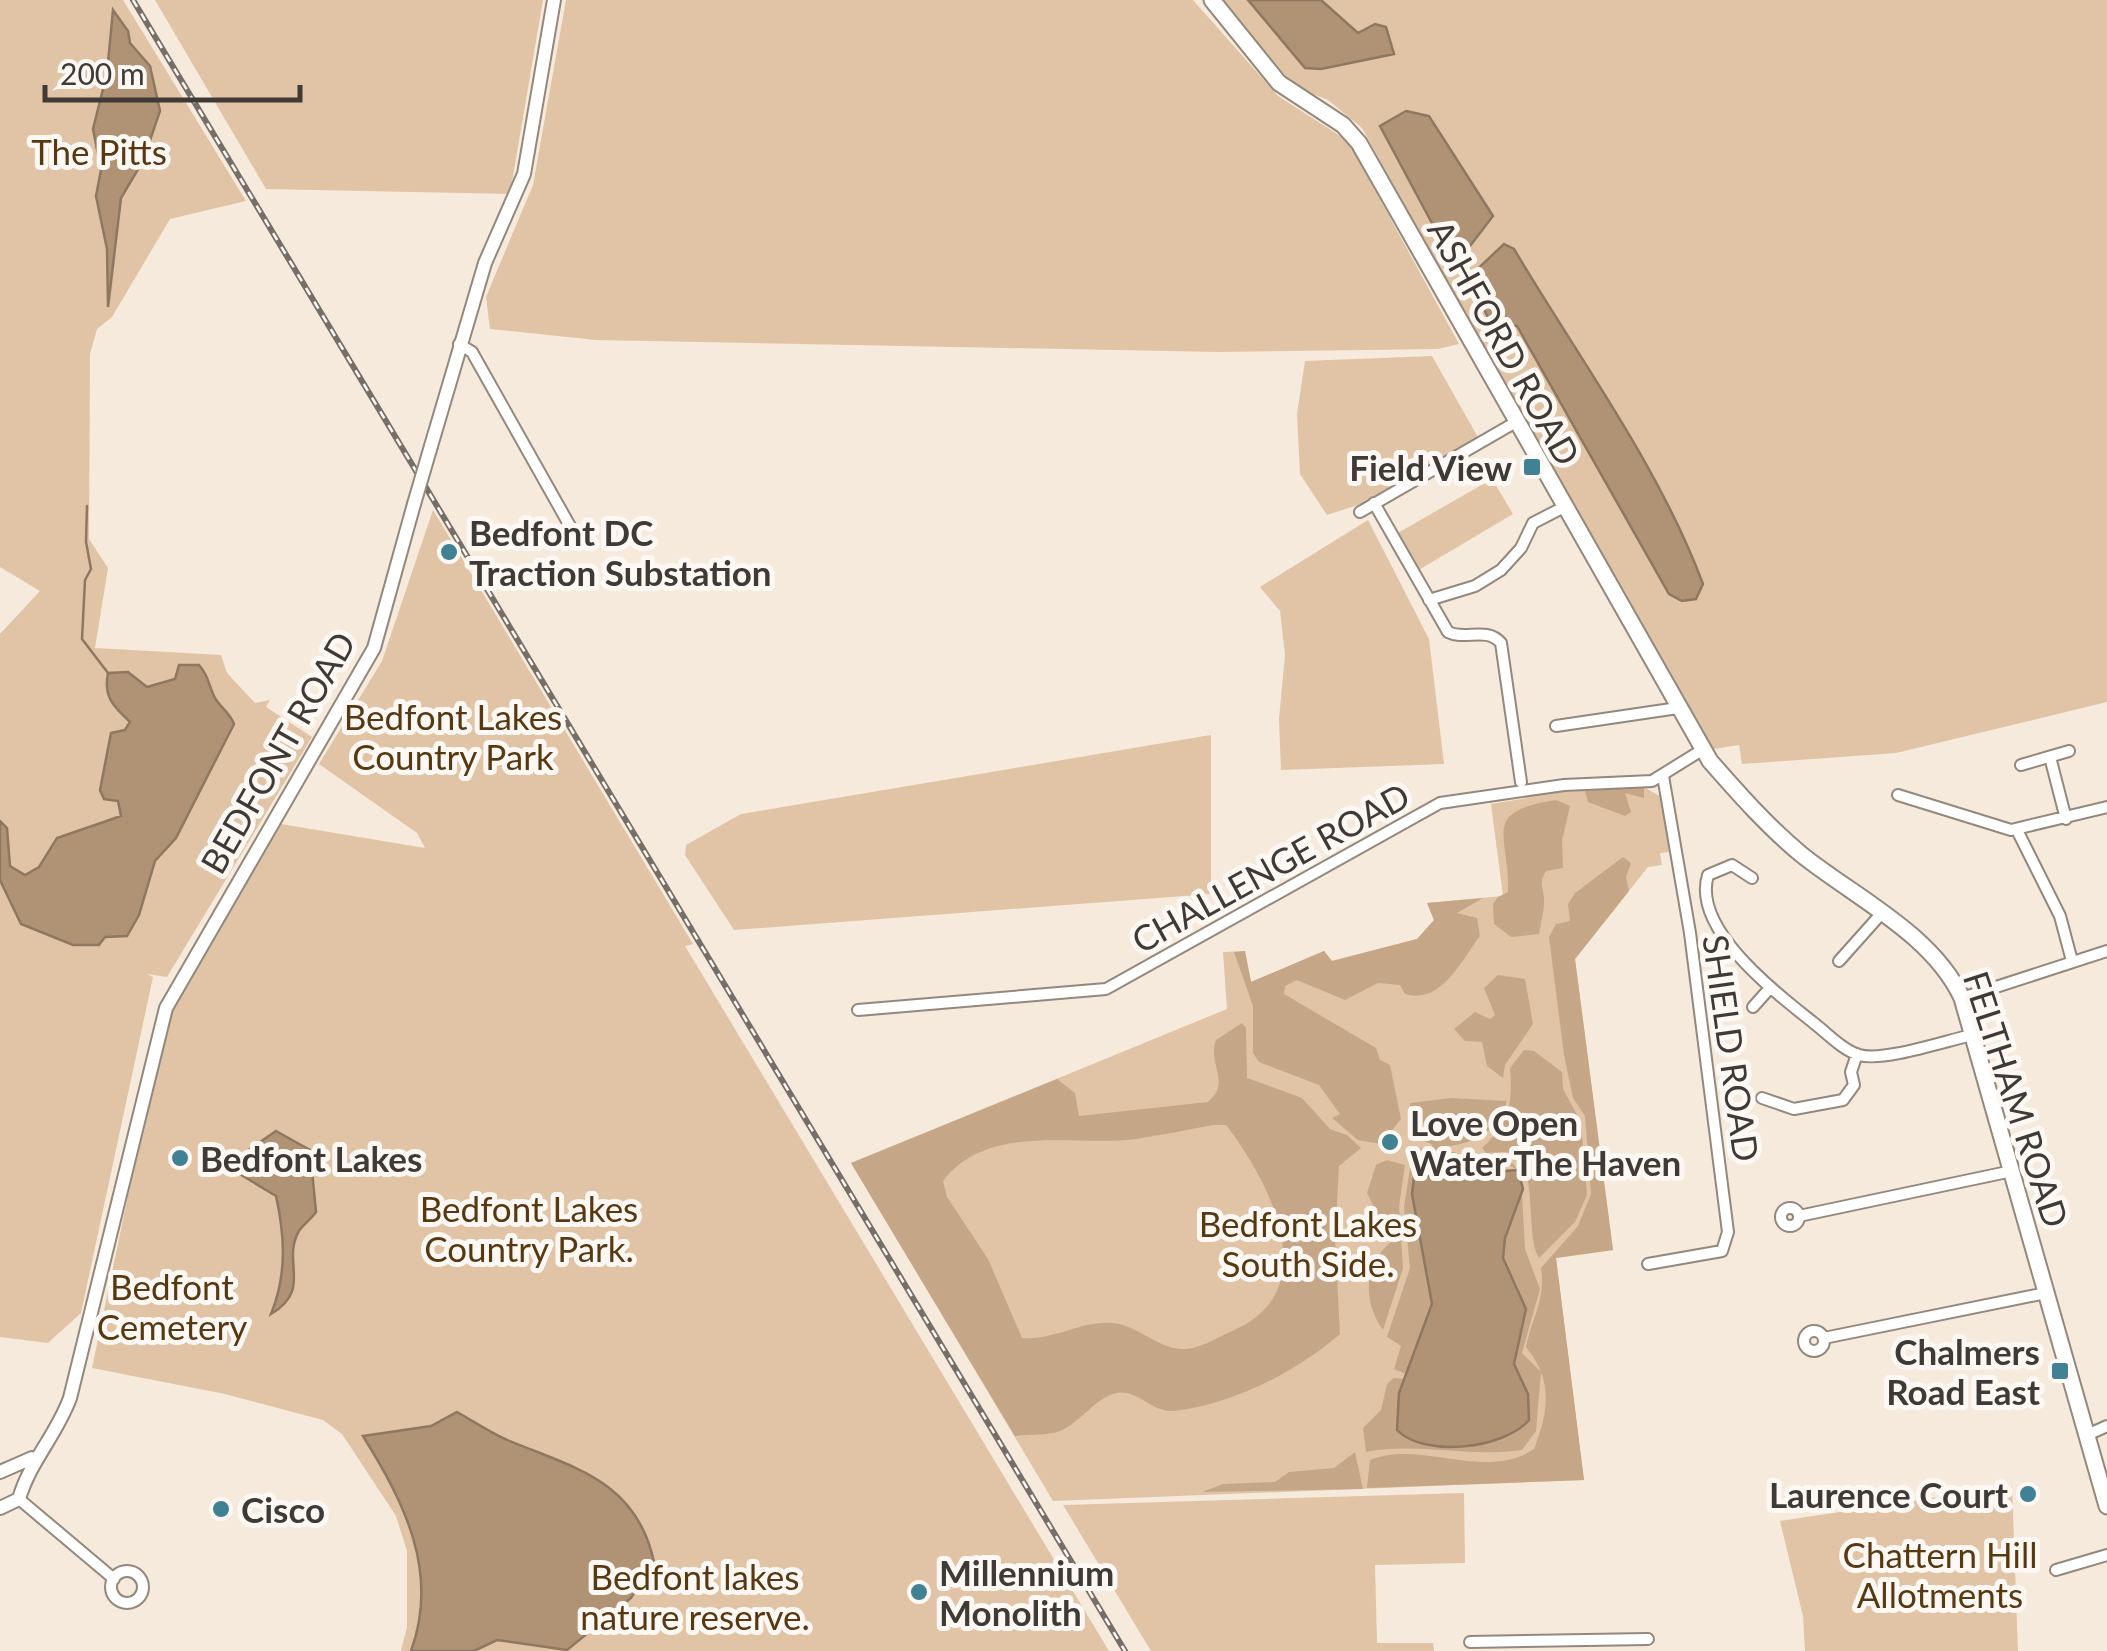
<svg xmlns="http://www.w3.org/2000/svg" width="2107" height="1651" font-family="Lato,sans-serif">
<rect width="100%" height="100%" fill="#f6eadc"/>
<path fill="#e0c4a5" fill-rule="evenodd" d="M0,0H123L246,201L170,219L112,317L97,329L90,354L89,539L108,568L95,648L221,655L227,673L255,703L270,700L266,707L312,737L167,977L147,974L153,977L81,1313L48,1343L0,1337V634L40,591L0,567Z
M155,0H543L510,194L266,189Z
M566,0H1193L1278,96L1348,141L1459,344L1438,349L1218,352L596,340L490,329L486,297L533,185Z
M1222,0H1248L1305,67L1321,69L1394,53L1375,25L1359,33L1321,0H2107V702L1896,753L1742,764L1739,745L1708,750L1362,128L1328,100L1295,87ZM1429,116L1493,216L1460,259L1449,254L1380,126ZM1515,249C1579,359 1658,464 1703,584L1516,326Z
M1432,356L1479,439L1367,502L1327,515L1300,474L1297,414L1305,361Z
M1492,479L1513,514L1417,571L1396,534Z
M433,510L693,944L685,946L1109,1651H401L407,1627V1551L396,1516L342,1434L323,1420L225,1394L92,1368L166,1014L281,824L425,848L417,833L319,764L382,661Z
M1368,520L1429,639L1444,764L1281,770L1279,719L1285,655L1280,611L1260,587Z
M1211,735V894L734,930L685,855L686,845L741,814Z
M1644,787L1663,798L1669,852L1660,853L1662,865L1648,867L1575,959L1613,1250L1556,1258L1584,1480L1053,1501L851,1163L1227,1009L1223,952L1245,951L1251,982L1324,951L1332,961L1417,939L1434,920L1427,903L1503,896L1491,804L1563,792Z
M2012,1486L2018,1651H1805L1803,1616L1780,1521Z
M1464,1493L1465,1563L1375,1565L1377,1643H1433L1434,1651H1151L1063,1505Z"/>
<path fill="#c5a787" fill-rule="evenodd" d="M1644,787V798L1625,793L1631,812L1625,816L1588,802L1585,791Z
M1556,800L1570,806L1562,841L1563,868L1546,871C1537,885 1545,889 1544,902C1544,912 1540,926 1539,934L1511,937L1494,924L1493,904L1498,897L1508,892C1510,834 1479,812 1556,800Z
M1623,857L1631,863L1626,877L1629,891L1575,959L1613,1250L1556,1258L1584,1480L1367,1488L1370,1460C1420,1439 1485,1482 1534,1449C1549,1410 1553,1380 1526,1347C1532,1317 1546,1299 1541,1268L1578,1226L1591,1194L1585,1116L1573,1098L1564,1055L1549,937L1556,924L1570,921L1568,904L1575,893Z
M1483,898L1457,913L1477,918L1480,936C1461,961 1441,1005 1405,994L1400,985L1378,983L1345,1000L1297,980L1285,986L1284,994L1376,1048L1380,1060L1390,1065L1401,1119L1381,1144L1358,1140L1332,1118L1340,1114L1319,1085L1259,1062L1253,1053V1006L1234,952L1245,951L1251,982L1324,951L1332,961L1417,939L1434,920L1427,903Z
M1498,975L1525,979L1533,1024L1505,1065L1503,1078L1487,1066L1482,1042L1465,1041L1454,1029L1475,1012L1490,1019L1495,1015L1484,988Z
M1242,1023L1246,1028L1247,1078L1302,1098L1330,1129L1347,1135L1361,1148L1339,1166L1335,1239L1340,1334C1298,1371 1231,1405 1174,1411C1152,1413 1138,1389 1117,1393C1097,1396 1080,1423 1060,1431C1048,1436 1029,1434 1015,1436L851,1163L1057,1079L1075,1093L1079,1116L1208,1102C1232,1082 1207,1065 1216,1040ZM1213,1125H1226C1271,1183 1326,1292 1232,1331C1218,1337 1198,1350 1182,1349C1156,1348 1137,1324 1111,1323C1080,1321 1053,1341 1022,1338L988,1259L947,1197L943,1181C988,1122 1074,1147 1136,1139C1161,1135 1187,1130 1213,1125Z
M1524,1050L1534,1051L1562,1072L1563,1089L1581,1122L1587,1195L1575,1222L1539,1258C1524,1236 1540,1161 1510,1153C1503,1151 1493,1153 1486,1153L1482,1148C1509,1123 1513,1104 1510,1068Z
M1451,1098L1507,1101C1496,1131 1479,1142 1449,1146C1440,1147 1425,1160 1408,1159L1416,1150L1433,1145L1413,1136L1410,1103Z
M1449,1151L1485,1160L1507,1157L1518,1170L1509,1165L1442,1167L1414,1177L1412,1194L1432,1304L1406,1374L1394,1369L1401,1346L1387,1337L1410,1268L1404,1207L1410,1168L1433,1163Z
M1387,1160L1405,1165L1399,1207L1403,1268L1383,1330C1362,1301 1364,1264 1391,1242L1367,1193L1376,1165Z
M1522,1194L1525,1249L1540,1289L1522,1353L1541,1372L1536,1431L1522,1450C1470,1458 1417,1442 1366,1452L1363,1428L1381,1410L1387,1384L1394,1378L1404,1379L1397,1430C1461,1451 1460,1451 1523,1428L1528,1394L1514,1364L1523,1326L1518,1288L1503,1258L1505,1238Z
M1355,1452L1363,1489L1202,1492L1223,1484L1275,1482L1289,1472L1334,1468Z"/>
<path fill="#b09374" stroke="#8e7861" stroke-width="2.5" d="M1248,0H1321L1358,33L1375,24L1386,27L1394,54L1321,69L1305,68Z
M113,10L128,31L130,43L150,66L160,111L143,161L121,198L108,307L107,249L96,196L101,170L93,129L107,73Z
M1406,111L1429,116L1493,216L1460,259L1449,255L1380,126Z
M1504,244L1514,249C1579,359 1658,464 1703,584L1696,599L1682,601L1669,594L1517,326L1491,324L1469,277Z
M179,665H199C209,676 208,684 214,696C219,707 229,711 234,724L176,838L155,861L139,915L127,936L105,937L99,945H73L21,924L0,880V821L7,828L10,866L25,875L39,867L57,838L121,816L118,801L104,799L100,790L111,733L125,730L130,722C114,707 103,697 108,673L128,672L147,687L175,679Z
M276,1131L310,1150L316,1212C311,1219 303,1225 299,1231C281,1262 313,1289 271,1314C287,1275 285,1236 276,1196L233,1170L231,1162Z
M1518,1170L1523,1189L1505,1238L1503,1258L1526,1309L1514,1364L1528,1394L1529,1420C1504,1449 1424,1458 1397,1430L1399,1393L1432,1304L1412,1194L1414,1177Z
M457,1412C473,1421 489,1432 505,1439C573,1468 636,1479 654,1562L631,1598L567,1650L497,1640L474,1651H411C440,1572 404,1502 363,1436L431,1426Z"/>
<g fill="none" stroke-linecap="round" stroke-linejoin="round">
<path stroke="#8e7861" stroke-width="2.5" d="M87,506L86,542L91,569L85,580L82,639L108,673"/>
<g stroke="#93887c" stroke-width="14">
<path id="minor" d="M459,344L472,352L575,535
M1374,503L1448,632C1465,641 1486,626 1501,643L1521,782
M1360,512L1516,422
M1429,600L1475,586L1501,570L1521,548L1533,523L1564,507
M1556,726L1678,708
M2050,757L2066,819
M2021,765L2069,751
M1898,795L2011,830L2107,807
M2017,830L2060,916L2072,961
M1752,878L1732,865L1708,875C1691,930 1779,995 1815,1024C1829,1035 1843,1050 1859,1055C1884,1062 1945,1041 1972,1035
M1839,961L1881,914
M1962,998L2107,951
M1753,1007L1770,988
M858,1010L1106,989L1440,803L1564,785L1652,781L1702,750
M1762,1098L1794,1109L1843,1100L1854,1085L1851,1072L1857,1054
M1781 1217a9 9 0 1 1 18 0a9 9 0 1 1-18 0Z
M1799,1216L2012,1171
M1648,1264L1722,1251L1728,1232L1690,933L1663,776
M1804 1341a10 10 0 1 1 20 0a10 10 0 1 1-20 0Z
M1824,1338L2046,1293
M2087,1435L2107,1426
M19,1499L114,1579
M2056,1570L2107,1555
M111 1587a16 16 0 1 1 32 0a16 16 0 1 1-32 0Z
M1470,1642L1648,1639"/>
</g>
<g stroke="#93887c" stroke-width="16">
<path id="tertiary" d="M431,446L485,263L524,174L554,0
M0,1472L32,1458
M0,1508L19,1499C30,1461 56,1436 70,1398L166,1008L374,648L414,504"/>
</g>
<g stroke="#93887c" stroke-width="19">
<path id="secondary" d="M1212,0L1279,83L1343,125L1359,143L1710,761C1739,794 1768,827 1802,855C1856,898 1932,934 1962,998L2107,1506"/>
</g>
<use href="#minor" stroke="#fff" stroke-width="10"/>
<use href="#tertiary" stroke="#fff" stroke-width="12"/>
<use href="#secondary" stroke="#fff" stroke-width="15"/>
<g stroke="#766f67" stroke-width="6">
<path id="rail" d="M133,0L1125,1651"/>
</g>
<use href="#rail" stroke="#fdf8f3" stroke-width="2.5" stroke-dasharray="8" stroke-linecap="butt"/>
<g stroke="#93887c" stroke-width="16" stroke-linecap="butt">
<path id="tertiary-bridge" d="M414,504L431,446"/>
</g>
<use href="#tertiary-bridge" stroke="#fff" stroke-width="12"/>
</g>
<g fill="#408193" stroke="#fdf8f3" stroke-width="4">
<rect x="1522" y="457" width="20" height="20" rx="5"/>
<circle cx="449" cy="552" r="10"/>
<circle cx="1390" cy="1142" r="10"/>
<circle cx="180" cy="1158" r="10"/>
<rect x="2050" y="1361" width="20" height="20" rx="5"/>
<circle cx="2028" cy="1494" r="10"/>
<circle cx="221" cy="1509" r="10"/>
<circle cx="919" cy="1592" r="10"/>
</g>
<g text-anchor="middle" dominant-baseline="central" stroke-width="10" stroke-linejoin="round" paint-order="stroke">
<g font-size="35" fill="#573811" stroke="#fdf8f3">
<text x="99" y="151">The Pitts</text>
<text x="453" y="716">Bedfont Lakes<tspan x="453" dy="40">Country Park</tspan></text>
<text x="529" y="1208">Bedfont Lakes<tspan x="529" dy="40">Country Park.</tspan></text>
<text x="1308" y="1223">Bedfont Lakes<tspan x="1308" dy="40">South Side.</tspan></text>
<text x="172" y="1286">Bedfont<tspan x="172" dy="40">Cemetery</tspan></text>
<text x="1940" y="1554">Chattern Hill<tspan x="1940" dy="40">Allotments</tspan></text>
<text x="695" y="1576">Bedfont lakes<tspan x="695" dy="40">nature reserve.</tspan></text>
</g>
<g font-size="35" fill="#3f3a35" stroke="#fdf8f3">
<text transform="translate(1505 342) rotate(61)">ASHFORD ROAD</text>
<text transform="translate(277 752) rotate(-60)">BEDFONT ROAD</text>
<text transform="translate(1270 867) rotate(-29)">CHALLENGE ROAD</text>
<text transform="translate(1732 1048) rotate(82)">SHIELD ROAD</text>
<text transform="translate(2017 1099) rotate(72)">FELTHAM ROAD</text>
</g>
<g font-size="35" font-weight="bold" fill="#3f3a35" stroke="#fdf8f3" text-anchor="start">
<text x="1512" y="467" text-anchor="end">Field View</text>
<text x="469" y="532">Bedfont DC<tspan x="469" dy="40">Traction Substation</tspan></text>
<text x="1410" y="1122">Love Open<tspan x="1410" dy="40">Water The Haven</tspan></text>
<text x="200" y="1158">Bedfont Lakes</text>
<text x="2040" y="1351" text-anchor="end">Chalmers<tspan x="2040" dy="40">Road East</tspan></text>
<text x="2008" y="1494" text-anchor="end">Laurence Court</text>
<text x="241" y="1509">Cisco</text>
<text x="939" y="1572">Millennium<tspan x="939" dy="40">Monolith</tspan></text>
</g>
</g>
<path d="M45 85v15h255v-15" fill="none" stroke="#3f3a35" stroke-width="5"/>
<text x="60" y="85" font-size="30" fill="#3f3a35" stroke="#fdf8f3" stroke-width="8" paint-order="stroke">200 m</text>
</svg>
